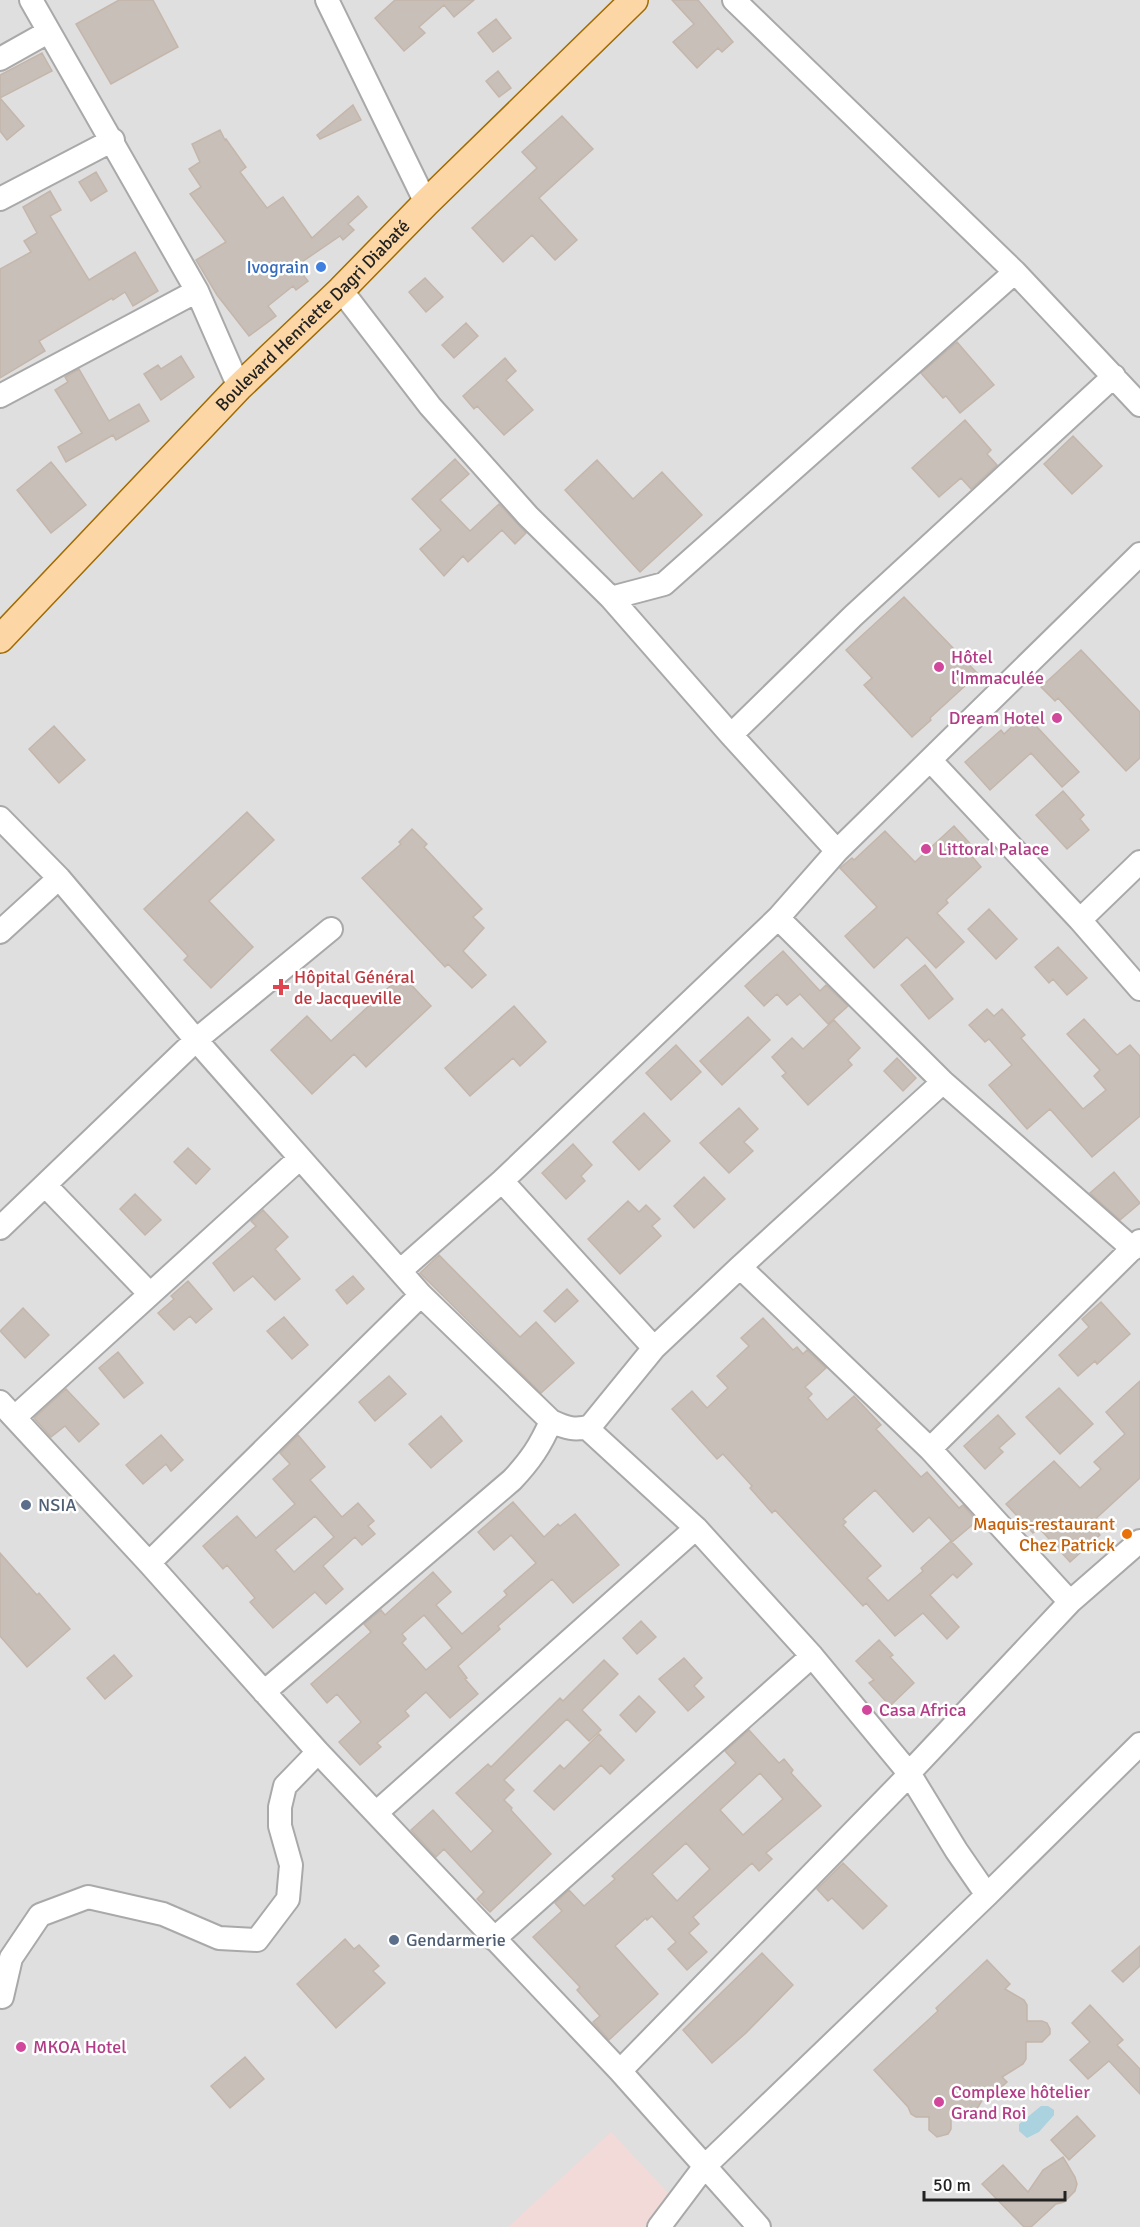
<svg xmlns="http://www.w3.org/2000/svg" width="1140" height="2227" font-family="Signika,sans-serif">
<rect width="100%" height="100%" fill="#f2efe9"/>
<path fill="#e0dfdf" d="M0,0H1140V2227H0Z"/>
<path fill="#f2dad9" d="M611,2132L674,2199L644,2227H508Z"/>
<path fill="#aad3df" d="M1041,2106H1048L1054,2110V2115L1039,2132L1027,2138L1019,2131V2124Z"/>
<path fill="#c7bfb8" stroke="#c4b6ab" stroke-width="1.5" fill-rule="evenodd" d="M119,0H153L178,47L111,84L76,24Z
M395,0H474L454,17L444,5L419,27L425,33L404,51L375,18Z
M672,0H698L733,42L722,52L718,48L697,68L673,42L694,24Z
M496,19L511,38L493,52L478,33Z
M42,53L52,71L0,98V75Z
M498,71L511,88L499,97L486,81Z
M0,98L24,126L7,140L0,131Z
M353,105L361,120L320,139L317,135Z
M562,116L593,149L539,198L577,240L555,260L532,235L503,262L472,228L537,168L522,152Z
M220,130L225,140L226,139L246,167L240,172L267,208L283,197L312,238L358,196L367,207L348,224L354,230L343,240L340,236L296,266L308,281L296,290L293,286L268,306L276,316L249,336L217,295L196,260L226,242L190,194L201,187L189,169L200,162L192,144Z
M96,172L107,191L91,201L79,182Z
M50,191L61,210L50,216L89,280L135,252L158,291L133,306L125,292L113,300L112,298L39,341L45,351L0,378V269L31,252L24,241L37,233L23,207Z
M425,278L443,297L426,312L409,292Z
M466,323L478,336L454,358L442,345Z
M957,342L994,385L960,413L946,396L943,398L921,373Z
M181,356L194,377L161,400L144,374L158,365L161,369Z
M505,358L516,371L506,380L533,410L504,435L477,406L474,409L463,396Z
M79,369L109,421L139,404L149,421L116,440L113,435L66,462L58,447L82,433L55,390L68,382L65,377Z
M965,420L991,450L987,454L997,465L971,489L961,478L939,497L912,468Z
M1073,436L1102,466L1072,494L1044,464Z
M455,459L469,474L440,500L470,531L499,504L526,533L515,544L502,530L468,562L463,556L444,576L420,549L441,530L412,499Z
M597,460L633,499L662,472L702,515L640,572L565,490Z
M51,462L86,505L51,533L17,490Z
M904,597L978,674L930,718L931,720L912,737L864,685L872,678L846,650Z
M1081,650L1140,712V758L1126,771L1058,698L1055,701L1041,687Z
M1025,714L1079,772L1062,787L1031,753L990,790L965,762L1001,730L1004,734Z
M54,726L85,760L59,783L29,749Z
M1063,791L1084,815L1080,819L1089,830L1067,849L1036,815Z
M247,812L274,840L209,901L253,947L211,988L184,960L188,956L144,909Z
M954,826L975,849L970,854L981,867L946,900L948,903L937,913L964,942L936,968L907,937L874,968L845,936L877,907L840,868L852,858L854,860L885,831L915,862Z
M412,829L427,844L424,847L482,909L473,917L484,928L463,951L486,975L472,988L448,964L445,967L362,878L401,844L399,842Z
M989,909L1017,939L996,959L968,929Z
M1058,947L1087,978L1067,995L1053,979L1049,983L1035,967Z
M783,951L820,991L826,985L848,1006L828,1024L800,994L787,1005L777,994L764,1006L745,986Z
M925,965L953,999L929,1019L901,985Z
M402,975L431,1006L366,1067L354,1054L312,1094L271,1050L307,1016L331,1041Z
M514,1006L546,1042L520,1066L513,1058L470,1096L445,1068Z
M987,1009L994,1016L1002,1009L1025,1035L1021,1038L1083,1109L1106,1090L1094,1076L1100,1070L1067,1034L1084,1019L1117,1055L1130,1045L1140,1056V1116L1092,1157L1050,1109L1027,1129L989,1085L1012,1065L989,1039L985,1042L969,1025Z
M748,1017L770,1040L722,1085L700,1061Z
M834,1020L860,1048L848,1060L852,1065L808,1105L782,1076L786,1073L772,1057L792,1038L803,1049Z
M676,1045L701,1072L671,1100L646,1073Z
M897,1058L916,1078L903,1091L884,1071Z
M739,1108L758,1129L744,1142L753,1151L729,1173L700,1143Z
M644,1113L670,1141L639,1170L613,1142Z
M573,1144L592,1165L581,1176L585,1181L566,1199L542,1173Z
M188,1148L210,1169L196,1184L174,1162Z
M1114,1172L1140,1203L1120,1220L1090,1193Z
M704,1177L725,1199L694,1228L674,1206Z
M135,1194L161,1220L145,1235L120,1209Z
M628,1201L639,1212L646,1205L660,1219L652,1226L661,1236L620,1274L588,1239Z
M263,1210L288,1237L275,1249L300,1279L275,1300L253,1276L234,1291L213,1263L256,1226L251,1221Z
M439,1255L520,1337L536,1322L574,1363L541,1393L420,1273Z
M353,1276L364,1289L347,1304L336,1290Z
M188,1281L212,1309L196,1323L190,1316L174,1330L158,1313L174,1299L171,1296Z
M567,1289L578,1301L555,1322L544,1311Z
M1101,1302L1130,1334L1097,1364L1095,1361L1078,1376L1059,1355L1089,1327L1082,1319Z
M23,1308L49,1335L25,1358L0,1331Z
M284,1317L308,1345L292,1359L267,1331Z
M763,1318L793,1350L797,1347L803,1354L807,1350L826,1368L805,1387L812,1394L808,1398L827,1420L854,1396L881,1425L876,1429L921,1477L927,1472L959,1508L963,1505L977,1521L952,1542L929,1517L913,1532L875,1490L843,1519L846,1522L843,1525L881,1566L867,1578L888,1601L923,1571L921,1568L951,1541L972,1564L957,1578L953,1574L930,1595L959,1627L947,1639L923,1613L895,1636L866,1603L863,1606L775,1510L772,1513L750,1488L752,1486L723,1454L717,1459L672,1409L692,1391L707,1408L728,1388L717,1376L749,1346L741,1338Z
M118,1352L143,1383L124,1398L99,1368Z
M389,1376L406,1394L375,1421L359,1402Z
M1140,1381V1478L1090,1524L1100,1535L1070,1562L1039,1528L1033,1533L1006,1504L1054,1461L1080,1488L1101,1469L1094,1462L1125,1434L1106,1412Z
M1059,1388L1093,1424L1060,1454L1026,1417Z
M66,1389L99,1424L79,1442L65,1426L51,1437L34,1418Z
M998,1415L1015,1434L999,1448L1003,1452L985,1469L964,1446Z
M441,1416L462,1441L431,1468L409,1444Z
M161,1435L183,1460L171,1471L166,1464L143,1484L126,1465Z
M298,1435L325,1467L310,1480L342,1517L358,1503L374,1521L368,1526L375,1534L362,1545L355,1537L323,1566L343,1589L326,1604L315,1592L273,1628L250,1602L255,1598L227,1565L223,1569L203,1546L237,1516L256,1538L295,1504L273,1479L290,1464L280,1453ZM315,1516L334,1537L294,1572L275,1550Z
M513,1502L544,1537L558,1524L560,1526L575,1514L619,1565L573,1603L552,1579L498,1626L500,1629L458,1666L467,1678L465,1679L478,1694L450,1718L426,1692L405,1711L409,1716L377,1743L381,1747L360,1765L339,1742L361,1722L337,1694L327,1703L311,1684L371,1632L364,1624L381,1610L385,1615L433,1572L451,1592L436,1605L462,1634L507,1595L504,1591L536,1563L511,1535L494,1550L478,1532ZM424,1615L452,1648L426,1670L402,1643L406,1639L402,1634Z
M0,1553L37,1595L39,1593L70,1629L27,1667L0,1636Z
M641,1621L656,1637L637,1654L623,1638Z
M879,1640L893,1655L890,1657L914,1683L890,1706L869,1683L874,1680L856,1661Z
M114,1655L132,1676L105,1699L87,1678Z
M684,1658L702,1678L694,1686L704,1697L688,1711L659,1679Z
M604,1660L618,1674L582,1710L601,1730L589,1741L567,1719L504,1780L514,1790L504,1800L512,1808L511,1810L551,1854L490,1912L477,1899L484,1892L444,1849L436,1857L411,1830L433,1810L471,1852L493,1831L456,1793L488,1764L491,1767L560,1698L563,1701Z
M639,1696L655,1712L636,1732L620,1715Z
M749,1730L779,1763L784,1759L793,1770L791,1773L821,1806L766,1853L772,1859L759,1871L752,1863L693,1917L699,1924L689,1933L707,1952L687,1970L668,1949L676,1942L652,1916L647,1920L646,1918L615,1946L658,1994L609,2040L593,2022L600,2016L577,1990L580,1987L533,1937L562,1911L555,1903L569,1890L584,1906L615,1879L612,1876L736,1763L725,1751ZM760,1773L783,1799L743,1835L720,1810ZM686,1843L710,1869L677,1901L652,1874Z
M599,1734L624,1760L610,1774L601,1765L554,1810L534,1791L560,1765L564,1769Z
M843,1863L887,1906L863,1929L832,1898L828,1901L817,1889Z
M345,1939L354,1949L359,1945L379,1966L373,1971L385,1983L336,2028L297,1984Z
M1140,1946V1966L1123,1982L1112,1971Z
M762,1953L793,1985L746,2033L712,2063L683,2030Z
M987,1960L1010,1984L1005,1989L1024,2000L1027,2005V2021H1042L1047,2023L1050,2029V2034L1042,2042H1026V2059L1023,2064L1002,2077L1007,2082L990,2098L986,2094L977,2109L972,2112H951V2129L948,2134L937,2137L929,2130V2117H916L911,2114L908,2107L874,2070L938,2011L936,2008Z
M1090,2005L1123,2040L1117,2045L1140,2069V2094L1109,2061L1088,2079L1070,2060L1090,2042L1072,2023Z
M245,2057L264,2079L230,2108L211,2086Z
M1077,2116L1095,2136L1069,2160L1051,2140Z
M1063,2157L1075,2177L1077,2184L1075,2191L1064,2202L1056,2204L1031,2227H1024L982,2184L1003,2165L1028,2192L1043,2170Z"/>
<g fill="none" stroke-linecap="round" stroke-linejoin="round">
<g stroke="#a9a9a9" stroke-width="26">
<path id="minor" d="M31,0L197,291L239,387
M327,0L426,203
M734,0L1015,272L1140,405
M0,59L48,32
M0,199L113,140
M341,290L430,406L528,516L611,598L731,735L837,851
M0,396L197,291
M611,598L664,584L1015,272
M731,735L853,616L1114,376
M931,761L1080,920L1140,989
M0,818L59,878L196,1040L421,1295L551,1421C566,1428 575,1431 591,1426L588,1429L696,1528L812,1656L909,1773L956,1850L987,1895
M778,918L943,1082L1133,1249
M1080,920L1140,862
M0,932L59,878
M502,1181L654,1348
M45,1185L150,1294
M0,1228L196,1040L331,929
M740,1267L930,1449L1070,1602
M401,1270L502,1181L778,918L837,851L1140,554
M0,1402L149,1563L318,1752L620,2071L759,2227
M15,1417L300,1158
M588,1429L654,1348L740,1267L943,1082
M930,1449L1140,1241
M149,1563L421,1295
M264,1692L512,1480C530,1461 541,1445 551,1421
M909,1773L1070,1602L1140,1541
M376,1813L696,1528
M494,1939L812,1656
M2,1997L11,1958L40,1915L88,1897L163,1914L219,1938L257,1940L288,1899L291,1865L280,1826V1807L285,1786L318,1752
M620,2071L909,1775
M659,2227L705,2166L987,1895L1140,1744"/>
</g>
<g stroke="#a06b00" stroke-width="30">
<g id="major">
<path id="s1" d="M0,639L239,387L341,290L426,203L634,0"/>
</g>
</g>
<use href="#minor" stroke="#fff" stroke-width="22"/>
<use href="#major" stroke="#fcd6a4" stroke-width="27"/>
</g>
<circle fill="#3f7fe0" stroke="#fff" stroke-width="2" cx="321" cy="267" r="6"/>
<g fill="#d1479c" stroke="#fff" stroke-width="2">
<circle cx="939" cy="667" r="6"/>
<circle cx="1057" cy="718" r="6"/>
<circle cx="926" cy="849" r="6"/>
<circle cx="867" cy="1710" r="6"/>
<circle cx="21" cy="2047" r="6"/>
<circle cx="939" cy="2102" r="6"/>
</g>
<path fill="#e0444e" stroke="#fff" stroke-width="2" d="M278 978h6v6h6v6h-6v6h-6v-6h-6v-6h6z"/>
<g fill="#5c6f8a" stroke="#fff" stroke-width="2">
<circle cx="26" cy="1505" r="6"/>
<circle cx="394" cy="1940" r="6"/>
</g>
<circle fill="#e8710a" stroke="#fff" stroke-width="2" cx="1127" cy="1534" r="6"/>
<g text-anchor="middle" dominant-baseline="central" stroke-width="5" stroke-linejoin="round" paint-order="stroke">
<g font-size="18" fill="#366cbe" stroke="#fff" text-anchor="end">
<text x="309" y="267">Ivograin</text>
</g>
<g font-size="18" fill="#222" stroke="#fff">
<text stroke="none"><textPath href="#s1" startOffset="450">Boulevard Henriette Dagri Diabaté</textPath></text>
</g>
<g font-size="18" fill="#b23c85" stroke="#fff" text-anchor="start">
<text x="951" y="657">Hôtel<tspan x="951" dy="21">l'Immaculée</tspan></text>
<text x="1045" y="718" text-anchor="end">Dream Hotel</text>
<text x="938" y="849">Littoral Palace</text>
<text x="879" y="1710">Casa Africa</text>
<text x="33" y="2047">MKOA Hotel</text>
<text x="951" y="2092">Complexe hôtelier<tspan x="951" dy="21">Grand Roi</tspan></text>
</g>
<g font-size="18" fill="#be3a42" stroke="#fff" text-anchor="start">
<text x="294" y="977">Hôpital Général<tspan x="294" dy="21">de Jacqueville</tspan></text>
</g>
<g font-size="18" fill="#4e5e75" stroke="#fff" text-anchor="start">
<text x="38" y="1505">NSIA</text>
<text x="406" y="1940">Gendarmerie</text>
</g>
<g font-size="18" fill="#c56008" stroke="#fff" text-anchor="end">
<text x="1115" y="1524">Maquis-restaurant<tspan x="1115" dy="21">Chez Patrick</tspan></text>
</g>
</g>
<path d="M924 2191v9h141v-9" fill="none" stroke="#222222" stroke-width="3"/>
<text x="933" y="2191" font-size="18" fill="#222222" stroke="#ffffff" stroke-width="4.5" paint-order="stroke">50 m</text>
</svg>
